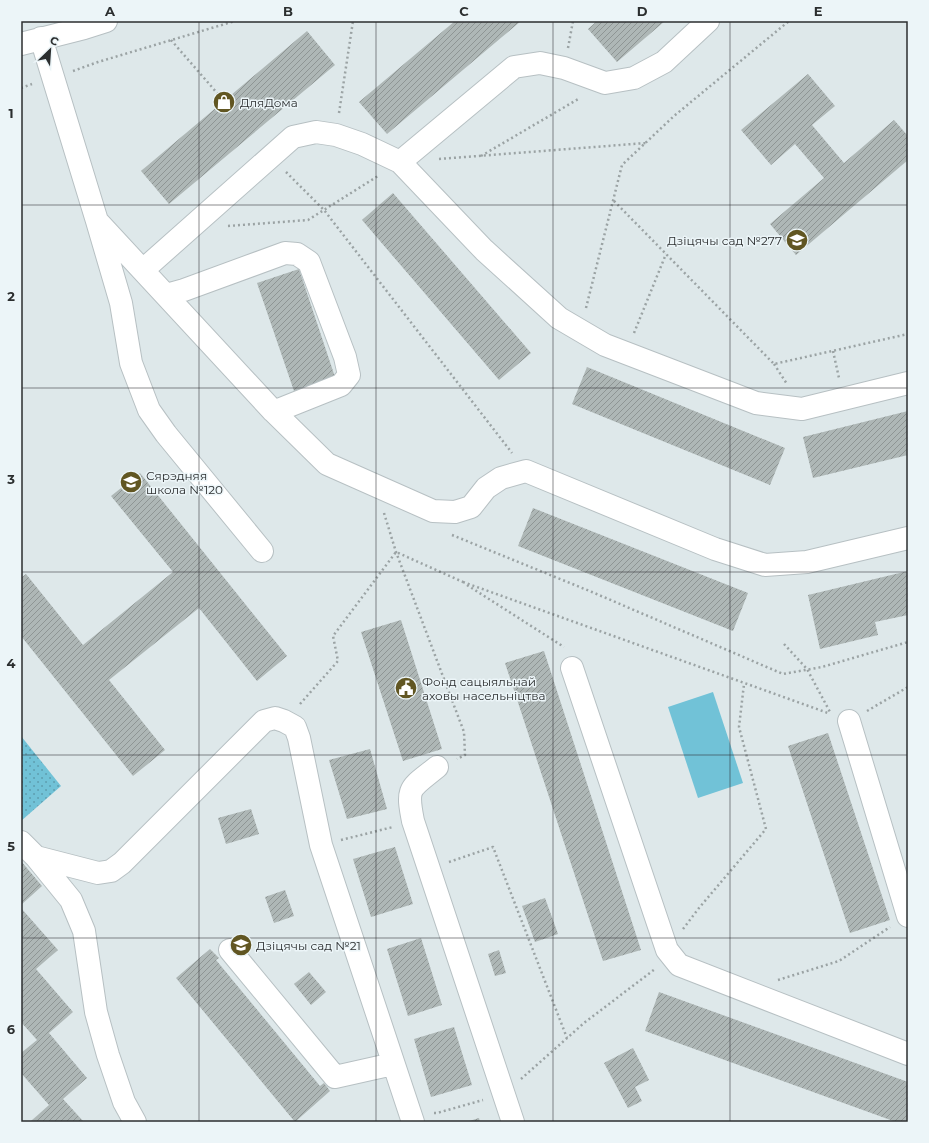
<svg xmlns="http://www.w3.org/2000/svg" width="929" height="1143" font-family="Montserrat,sans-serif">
<defs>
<pattern id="grass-dots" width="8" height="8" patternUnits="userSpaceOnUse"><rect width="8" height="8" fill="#71c2d7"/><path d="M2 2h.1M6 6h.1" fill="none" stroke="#5d9eaf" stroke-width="1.8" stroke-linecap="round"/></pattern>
<pattern id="building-hatch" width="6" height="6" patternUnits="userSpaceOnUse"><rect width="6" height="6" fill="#aeb7b6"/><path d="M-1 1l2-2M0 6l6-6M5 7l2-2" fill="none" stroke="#8e9594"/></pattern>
</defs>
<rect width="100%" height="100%" fill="#dee8ea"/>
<path fill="url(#grass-dots)" d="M21,736L61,786L21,821Z"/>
<path fill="#71c2d7" d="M713,692L743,783L698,798L668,707Z"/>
<path fill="url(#building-hatch)" d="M455,21H521L387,134L359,102Z
M597,21H665L617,62L588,29Z
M307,31L335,65L169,204L141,171Z
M808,74L835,106L812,125L844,163L894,120L908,136V160L796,255L770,224L824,178L795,144L771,165L741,130Z
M393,193L531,353L499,380L362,220Z
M299,269L335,377L294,391L257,283Z
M587,367L785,448L770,485L572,404Z
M908,411V455L813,478L803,437Z
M140,473L287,656L257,681L199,608L109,680L165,750L133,776L21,636V578L26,574L83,645L173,572L111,496Z
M533,508L748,593L733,631L518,546Z
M908,571V615L875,622L878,635L820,649L808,595Z
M401,620L442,749L403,761L361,632Z
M544,651L641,950L603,961L505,663Z
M828,733L890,920L850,933L788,746Z
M370,749L387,809L347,819L329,760Z
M251,809L259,834L226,844L218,818Z
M395,847L413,904L371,917L353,859Z
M21,861L42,886L21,905Z
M285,890L294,916L274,923L265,897Z
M545,898L558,934L535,942L522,906Z
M21,908L58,950L36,969L73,1012L49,1033L87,1078L63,1099L84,1122H30L49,1105L21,1073V1053L37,1040L21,1022Z
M421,938L442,1005L408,1016L387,949Z
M210,949L219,958L216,960L320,1086L324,1083L330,1091L295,1122L176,978Z
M499,950L506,973L495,976L488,954Z
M309,972L326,992L311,1005L294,984Z
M659,992L908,1082V1122H896L645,1031Z
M454,1027L472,1085L431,1097L414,1039Z
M633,1048L649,1080L635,1087L642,1101L628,1108L604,1063Z
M479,1118L480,1122H466Z"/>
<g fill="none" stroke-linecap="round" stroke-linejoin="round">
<g stroke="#b7c0c3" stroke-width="24">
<path id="minor" d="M41,38L97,221L121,303L131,363L149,410L166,434L262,551
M21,44L84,28L106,21
M400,162L514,67L540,63L564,68L605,83L634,78L664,62L708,21
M97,221L273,411L327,464L433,511L455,512L471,507L486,488L501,478L526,471L715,549L765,565L807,562L908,538
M143,270L293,137L316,132L336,135L362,144L400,162L484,250L559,318L605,345L756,403L802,409L908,383
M166,295L184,290L285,253L297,254L309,262L345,357L349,375L341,385L281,409L273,411
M572,668L667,950L679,965L908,1054
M849,721L908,916
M437,767C410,789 406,786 413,821L513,1122
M21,842L36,857L98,873L111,871L122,863L264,721L275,718L284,721L295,727L299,738L321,845L413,1122
M36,857L71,900L84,931L96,1012L108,1055L124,1102L135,1122
M230,950L335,1077L393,1064"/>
</g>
<path stroke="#9ba3a4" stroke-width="2.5" stroke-dasharray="2 3" stroke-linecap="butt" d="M171,40L224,101
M568,48L573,21
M73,71L98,62L235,21
M21,88L32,84
M339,113L353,21
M481,156L580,98
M439,159L646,143
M286,172L324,210L512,453
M614,201L774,364L908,334
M228,226L308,220L378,176
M586,308L622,165L674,116L789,21
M634,333L666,254
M833,351L839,378
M774,364L787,384
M384,513L396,552L464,732L465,755L457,759
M452,535L592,592L783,674L822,667L908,642
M463,582L828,713
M467,585L564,647
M784,644L807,669L830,712
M300,704L338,661L333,636L396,552L463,582
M867,711L908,687
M341,840L393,827
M449,862L493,847L567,1038
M683,929L699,908L766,829L739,727L744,684
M778,980L839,961L890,927
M521,1079L584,1023L655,969
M434,1113H437L483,1100"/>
<use href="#minor" stroke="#fff" stroke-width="22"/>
</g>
<path fill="none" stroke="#2b2e2f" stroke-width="1" stroke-opacity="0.55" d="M199,21V1122M376,21V1122M553,21V1122M730,21V1122M21,205H908M21,388H908M21,572H908M21,755H908M21,938H908"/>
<defs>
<g id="shop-disc" transform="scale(1.15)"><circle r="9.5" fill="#615622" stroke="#ecf5f8"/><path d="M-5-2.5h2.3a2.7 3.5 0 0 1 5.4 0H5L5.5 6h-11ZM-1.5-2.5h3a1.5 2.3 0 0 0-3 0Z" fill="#fff"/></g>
<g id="school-disc" transform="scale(1.15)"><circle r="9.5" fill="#615622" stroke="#ecf5f8"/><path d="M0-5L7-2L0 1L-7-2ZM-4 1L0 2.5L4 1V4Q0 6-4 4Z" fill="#fff"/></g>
<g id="civic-disc" transform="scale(1.15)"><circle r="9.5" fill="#615622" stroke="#ecf5f8"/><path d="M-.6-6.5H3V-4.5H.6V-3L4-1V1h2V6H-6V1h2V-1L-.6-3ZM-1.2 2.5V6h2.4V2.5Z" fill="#fff"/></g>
</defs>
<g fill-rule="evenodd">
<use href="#shop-disc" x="224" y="102"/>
<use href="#school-disc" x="797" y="240"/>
<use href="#school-disc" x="131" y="482"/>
<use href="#civic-disc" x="406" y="688"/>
<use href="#school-disc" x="241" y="945"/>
</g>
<g text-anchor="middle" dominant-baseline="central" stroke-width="3" stroke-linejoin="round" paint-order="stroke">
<g font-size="12" fill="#2b2e2f" stroke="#ecf5f8" text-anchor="start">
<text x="240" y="102">ДляДома</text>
<text x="782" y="240" text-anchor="end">Дзіцячы сад №277</text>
<text x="146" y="475">Сярэдняя<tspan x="146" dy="14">школа №120</tspan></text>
<text x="422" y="681">Фонд сацыяльнай<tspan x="422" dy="14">аховы насельніцтва</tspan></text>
<text x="256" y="945">Дзіцячы сад №21</text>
</g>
</g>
<rect width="929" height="1143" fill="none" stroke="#ecf5f8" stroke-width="44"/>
<g transform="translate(50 50) rotate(25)" stroke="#ecf5f8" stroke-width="3" paint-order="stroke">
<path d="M0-3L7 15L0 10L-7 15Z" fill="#2b2e2f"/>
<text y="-6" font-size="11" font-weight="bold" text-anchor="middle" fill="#2b2e2f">С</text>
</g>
<rect x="22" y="22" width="885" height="1099" fill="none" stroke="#2b2e2f" stroke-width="1.5"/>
<g font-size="13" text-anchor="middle" font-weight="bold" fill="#2b2e2f">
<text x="110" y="16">A</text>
<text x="288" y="16">B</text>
<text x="464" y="16">C</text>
<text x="642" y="16">D</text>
<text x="818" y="16">E</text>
<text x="11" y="118">1</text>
<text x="11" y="301">2</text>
<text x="11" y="484">3</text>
<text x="11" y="668">4</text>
<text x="11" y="851">5</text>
<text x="11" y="1034">6</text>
</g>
</svg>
